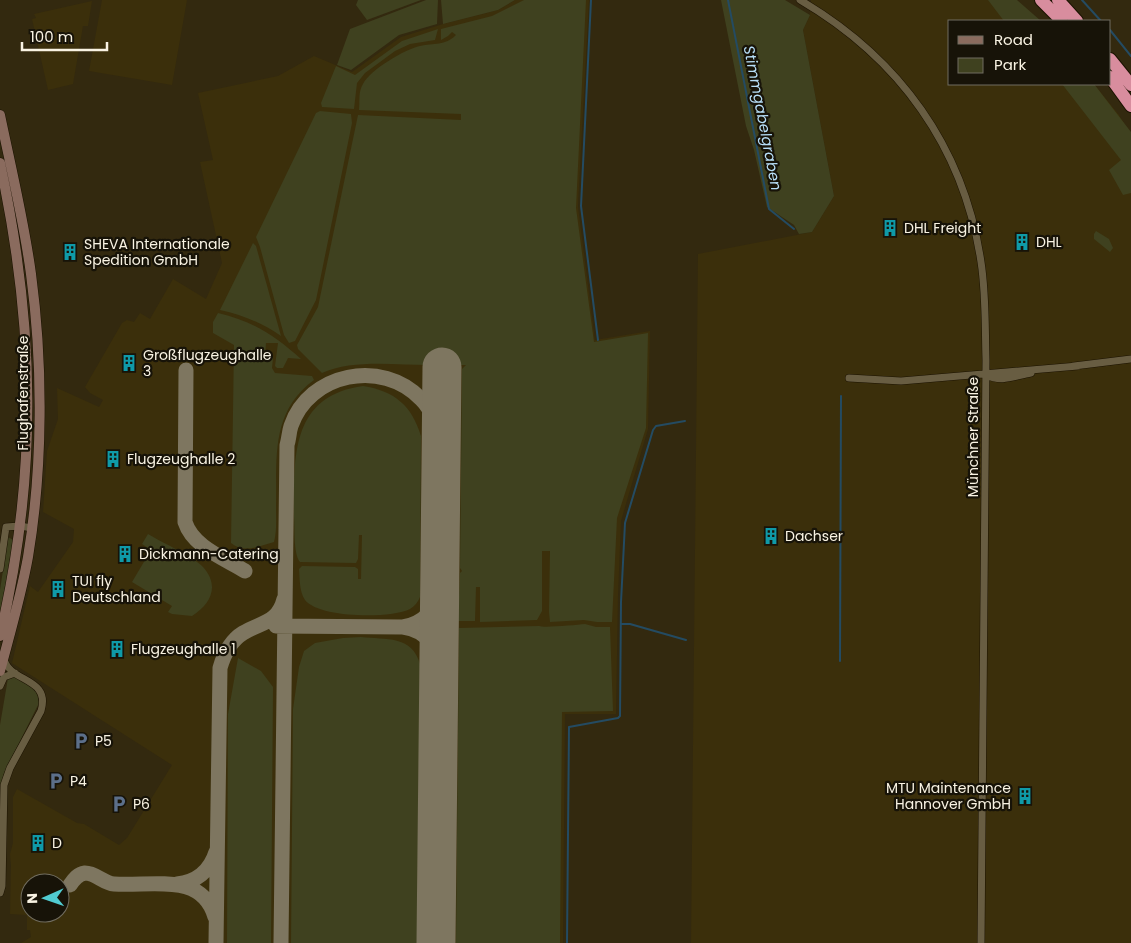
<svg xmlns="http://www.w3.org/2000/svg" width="1131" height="943" font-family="Poppins,sans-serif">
<rect width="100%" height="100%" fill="#33290f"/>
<path fill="#3b2f0b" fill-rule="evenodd" d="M102,0H187L172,85L89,71Z
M515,0H589L578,206L595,340L650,331L648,429L621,521L618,596L616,714H565L563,943H21L31,937L30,930H27V915L10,914L11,865L10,854L13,843V797L17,789L77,823L84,824L119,845L127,838L172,765L12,663L30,586L38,592L73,542L74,529L43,512L47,451L58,419L57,388L99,407L103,400L90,393L85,387L122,323L127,320L134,322L140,313L150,319L173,279L206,299L222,263L200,162L213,160L198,93L278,76L314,56L352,72L401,37L443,24L498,10ZM30,883H60V913H30Z
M811,0H1016L1039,21H950V84H1094L1119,115L1131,135V943H691L698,254L812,232L834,196L803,30L810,15Z
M92,1L88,26H83L73,84L48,90L32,19L36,18L34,14Z"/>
<path fill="#3f411f" d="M358,0H421L367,20L356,5Z
M426,0H438L437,24L399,35L351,70L337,65L350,29Z
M441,0H515L498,10L443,24Z
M524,0H586L576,208L594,342L648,333L646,428L617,518L612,622H597L584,620L550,622L549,612L550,551H542V611L537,620L480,622V587H476L475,621H458L460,573L462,571L460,568L462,369L466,365H455V358H429V365C396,365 352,359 322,373L298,349L297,345L318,307L358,115L461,120V114L359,110C360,101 358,92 363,84C370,70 405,49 420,46C434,43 445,46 456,35L452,32L448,36L441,40V29L492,16Z
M721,0H785L810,15L803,30L834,196L812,232L799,234L794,225L767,207L754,150L746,126Z
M988,0H1017L1041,21H1004Z
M438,29L435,40L410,44L395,51L365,73L357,83L354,109L322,107L321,103L336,66L355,75L402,41Z
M1062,84H1094L1131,132V193L1123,195L1109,170L1121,160Z
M320,111L351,114L352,123L316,300L295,341L289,343L284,335L260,247L256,237L316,113Z
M1096,231L1109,239L1113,248L1110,252L1094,239V234Z
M253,243L256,246L281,336C262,323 243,315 220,310Z
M218,313C253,321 275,336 301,359L288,358L283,368H277L275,366L278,343H266L265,357L273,358L272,368L275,373L312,376L314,380C270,412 277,459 276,507C276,518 277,531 274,542C259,546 244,554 231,543L234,345L213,333V322Z
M363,386C395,391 412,406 421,436L420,597C418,602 415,606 410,609C390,619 319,618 305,600C299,591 300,579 299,569L302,566L355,567L358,569V579H361L362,535H359L358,559L356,563L300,562C293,553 295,528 294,517C294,458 290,396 363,386Z
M148,534C161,542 194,557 203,567C220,586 211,604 192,616L172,614L168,612L172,606L132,582L151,550L142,544Z
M8,537L15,541L0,621V590Z
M585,624L596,627H610L613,711L562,712L560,943H456L459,628L539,626C544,628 576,625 585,624Z
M361,637C386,640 412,635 420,664L417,943H291L293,709L299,667L304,651L315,643L343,638Z
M238,658L261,671L273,687L271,943H227L228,714Z
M11,676C24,678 40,689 39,703L4,773L0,789V725L8,678Z"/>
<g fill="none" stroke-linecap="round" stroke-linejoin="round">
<path stroke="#244b62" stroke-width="2" d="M591,0L581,206L598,340
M728,0L769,209L794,229
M1082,0L1101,21
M1110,30L1131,56
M621,624H630L686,640
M840,661L841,396
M567,943L569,727L618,718L620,716L621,602L625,523L653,430L656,426L685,421"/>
<path stroke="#7e7660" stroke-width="15" d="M186,370L185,522C193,547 224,558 245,571
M276,626L403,627
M439,671C436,647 429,631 403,627C425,623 435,610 440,588
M177,884C196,882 210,871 216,852
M70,885C74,879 78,874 85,873C96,873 103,883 114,884C150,887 202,871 215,917
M216,943L220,668C224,654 230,641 243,633C261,622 278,623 284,599
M281,943L287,445C289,439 289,432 291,426C309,373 382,358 421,399C433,411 438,427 441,443"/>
<path stroke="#7e7660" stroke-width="39" d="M436,943L442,367"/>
<g stroke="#1b1200" stroke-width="8">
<path id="minor" d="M800,0C899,58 964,147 981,262C986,294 985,327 986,360L981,943
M1074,366L1131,359
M986,375C1002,383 1014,376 1031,373
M849,378L901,381L1078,366
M0,569L6,527L20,526L32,528
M0,686L4,677L15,673
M0,893L2,886L4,785L10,768L41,711C51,677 10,683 4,659"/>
</g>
<g stroke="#1b1200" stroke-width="11">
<path id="secondary" d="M0,115C11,168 24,221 31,274C43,364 43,467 28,557C21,596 10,633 0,671
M0,163C35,325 38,474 0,636"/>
</g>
<g stroke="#1b1200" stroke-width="14">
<path id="motorway" d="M1041,0L1062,21
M1058,0L1077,21
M1110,59L1131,85
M1110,77L1131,106"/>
</g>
<use href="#minor" stroke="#685d42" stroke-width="7"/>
<use href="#secondary" stroke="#8a6b5e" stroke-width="10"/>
<use href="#motorway" stroke="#d88d9e" stroke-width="12"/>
</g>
<defs>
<g id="building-bare" transform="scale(1.35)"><path d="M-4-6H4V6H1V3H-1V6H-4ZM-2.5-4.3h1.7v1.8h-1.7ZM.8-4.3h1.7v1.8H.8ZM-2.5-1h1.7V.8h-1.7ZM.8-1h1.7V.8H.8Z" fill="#0f9aa8" stroke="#171308" stroke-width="2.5" paint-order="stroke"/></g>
<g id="parking-bare" transform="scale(1.35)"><path d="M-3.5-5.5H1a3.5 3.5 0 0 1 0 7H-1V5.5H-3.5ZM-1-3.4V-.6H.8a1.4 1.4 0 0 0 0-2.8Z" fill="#5c6f8a" stroke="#171308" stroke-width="2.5" paint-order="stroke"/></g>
</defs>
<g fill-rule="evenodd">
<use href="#building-bare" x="890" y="228"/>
<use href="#building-bare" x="1022" y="242"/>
<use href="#building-bare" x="70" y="252"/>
<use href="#building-bare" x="129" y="363"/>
<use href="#building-bare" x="113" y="459"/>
<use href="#building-bare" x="771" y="536"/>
<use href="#building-bare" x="125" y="554"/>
<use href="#building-bare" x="58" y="589"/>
<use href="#building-bare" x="117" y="649"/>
<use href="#parking-bare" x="81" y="741"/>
<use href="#parking-bare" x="56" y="781"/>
<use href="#building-bare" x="1025" y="796"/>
<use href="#parking-bare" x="119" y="804"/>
<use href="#building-bare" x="38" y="843"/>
</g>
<g text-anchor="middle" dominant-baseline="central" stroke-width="4.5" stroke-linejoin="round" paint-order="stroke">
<g font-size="14" fill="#f9f3e3" stroke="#171308" text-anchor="start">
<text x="904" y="228">DHL Freight</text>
<text x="1036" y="242">DHL</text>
<text x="84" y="244">SHEVA Internationale<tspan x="84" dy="16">Spedition GmbH</tspan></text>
<text x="143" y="355">Großflugzeughalle<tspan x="143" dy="16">3</tspan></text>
<text x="127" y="459">Flugzeughalle 2</text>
<text x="785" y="536">Dachser</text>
<text x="139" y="554">Dickmann-Catering</text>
<text x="72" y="581">TUI fly<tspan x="72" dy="16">Deutschland</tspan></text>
<text x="131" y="649">Flugzeughalle 1</text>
<text x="95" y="741">P5</text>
<text x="70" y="781">P4</text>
<text x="1011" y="788" text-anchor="end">MTU Maintenance<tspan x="1011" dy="16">Hannover GmbH</tspan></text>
<text x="133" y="804">P6</text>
<text x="52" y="843">D</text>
</g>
<g font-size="14" fill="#f9f3e3" stroke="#171308">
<text transform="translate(23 393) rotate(-90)">Flughafenstraße</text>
<text transform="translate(973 437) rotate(-90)">Münchner Straße</text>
</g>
<g font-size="15" font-style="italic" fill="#b7def7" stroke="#171308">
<text transform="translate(763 118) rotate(79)">Stimmgabelgraben</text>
</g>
</g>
<rect x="948" y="20" width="162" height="65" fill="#171308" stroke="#716d60"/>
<rect x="958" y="36" width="25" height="8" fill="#8a6b5e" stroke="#716d60"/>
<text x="994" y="45" font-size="15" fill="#f9f3e3">Road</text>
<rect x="958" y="58" width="25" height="15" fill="#3f411f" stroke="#716d60"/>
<text x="994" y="70" font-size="15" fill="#f9f3e3">Park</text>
<g transform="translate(45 898) rotate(268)"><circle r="24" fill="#171308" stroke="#716d60"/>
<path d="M0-4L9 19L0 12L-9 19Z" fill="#51ccd2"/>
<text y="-8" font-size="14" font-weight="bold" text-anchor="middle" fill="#f9f3e3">N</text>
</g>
<path d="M22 42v8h85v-8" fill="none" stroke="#f9f3e3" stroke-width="2.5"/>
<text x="30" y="42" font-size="15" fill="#f9f3e3" stroke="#171308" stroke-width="4" paint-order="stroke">100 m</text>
</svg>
